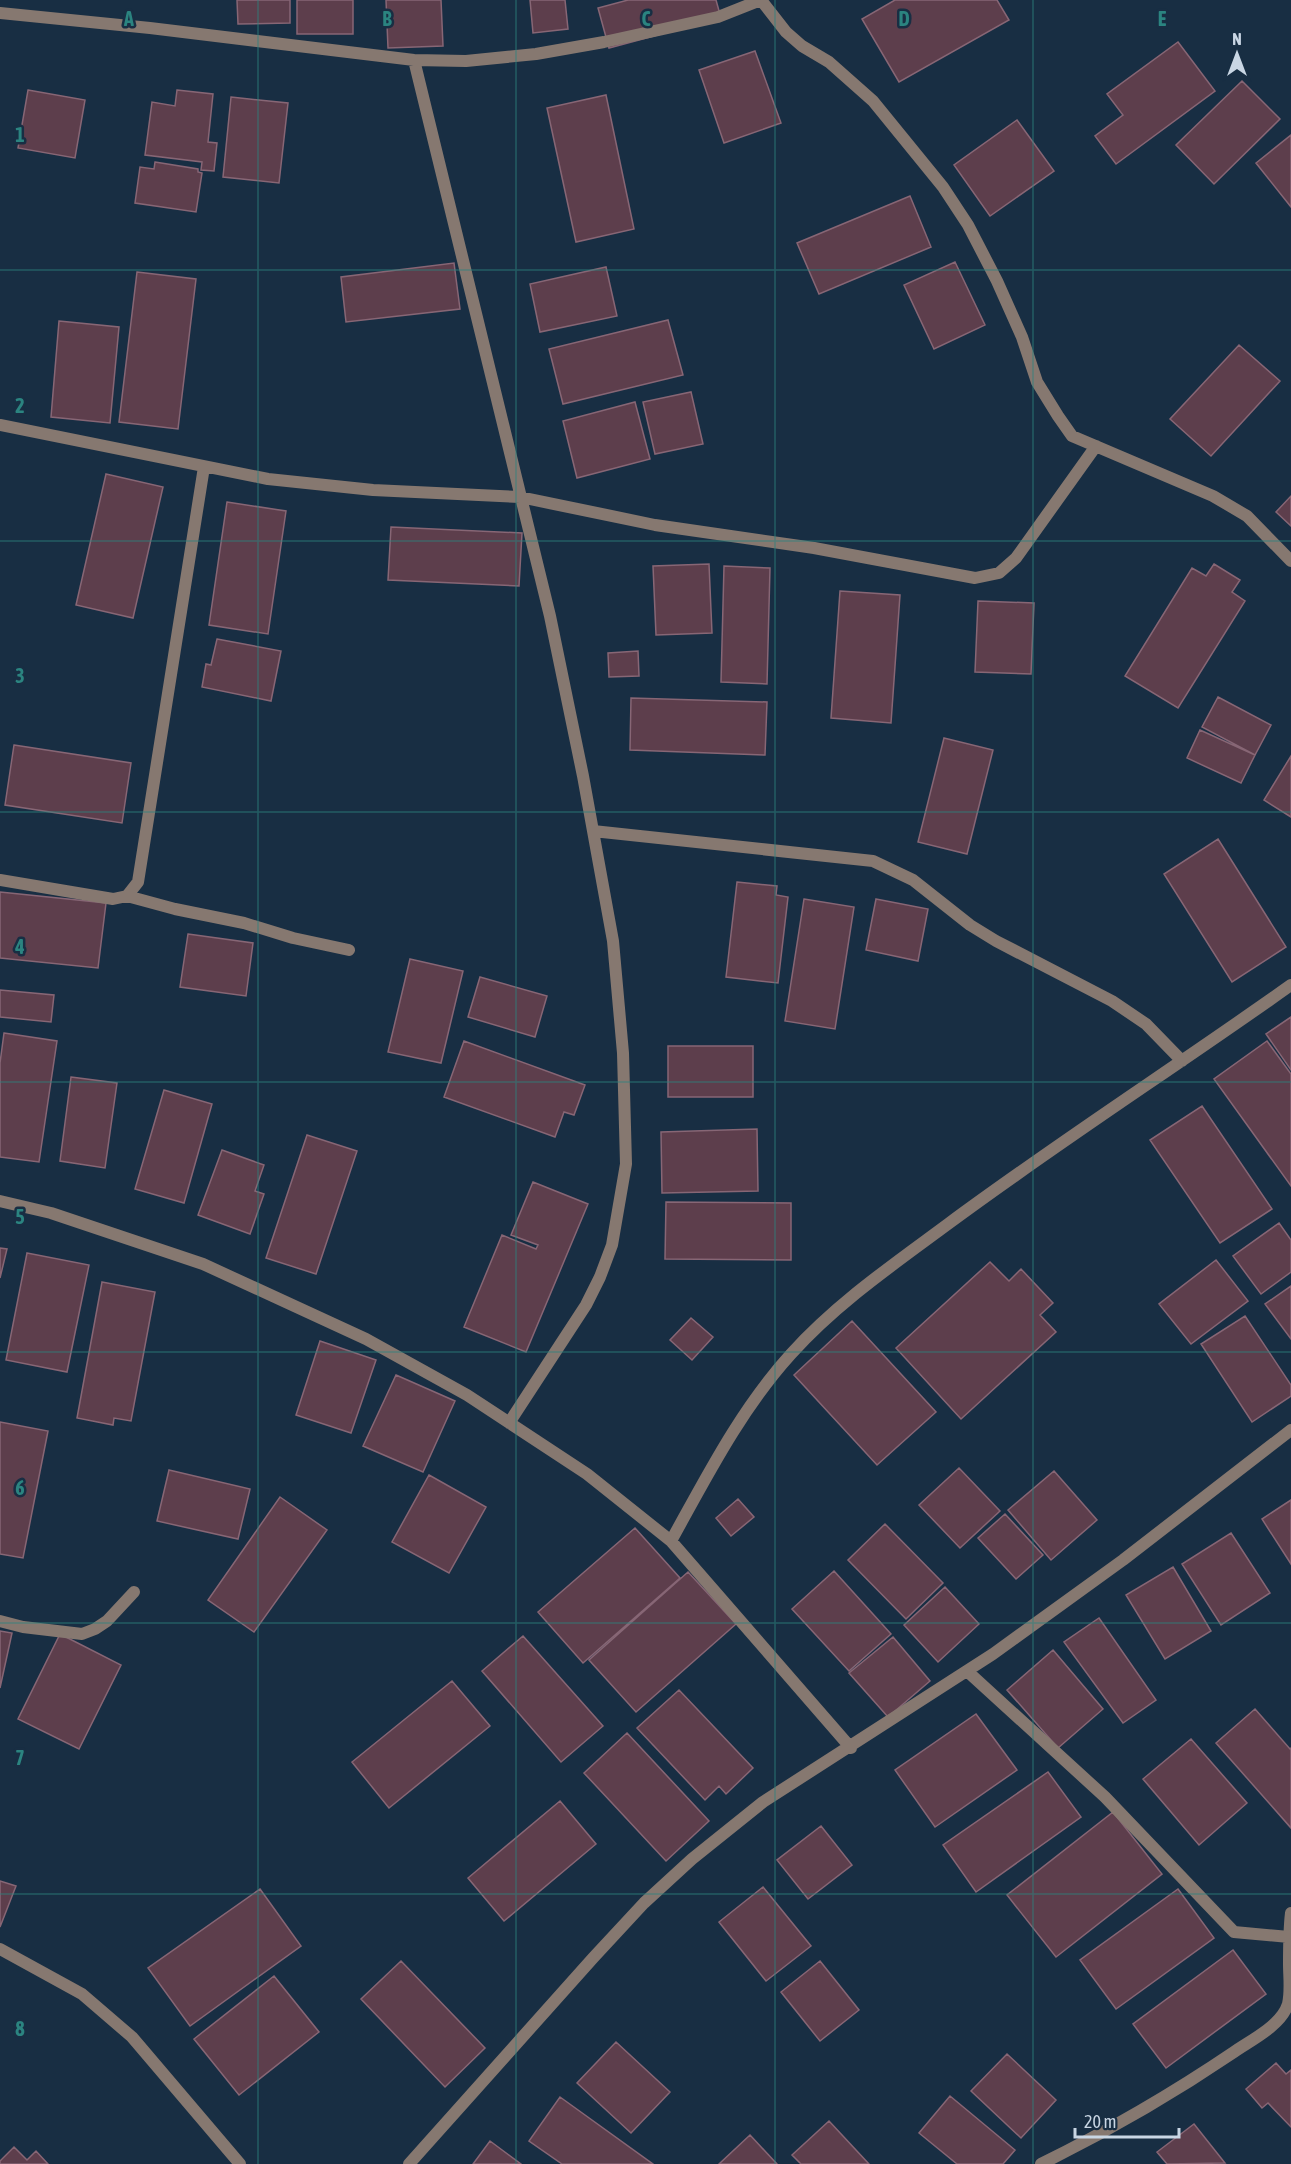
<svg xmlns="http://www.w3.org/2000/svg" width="1291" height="2164" font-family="'Asap Condensed',sans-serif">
<rect width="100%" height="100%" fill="#182e43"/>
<path fill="#5d3e4c" stroke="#876675" stroke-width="1.5" d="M237,0H290V23L238,24Z
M297,0H353V34H297Z
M386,0H441L443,46L388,48Z
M530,0H565L568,29L533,33Z
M628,0H716L721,18L609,48L598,8Z
M895,0H997L1009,20L899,82L862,19Z
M1178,42L1215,91L1116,164L1095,136L1123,115L1107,94Z
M755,51L781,123L724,143L699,70Z
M1242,81L1280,119L1214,184L1176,145Z
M28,90L85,100L75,158L18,148Z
M177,90L213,94L208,142L217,143L214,171L201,170L202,162L145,155L152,102L175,106Z
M606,95L634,229L576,242L547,108Z
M231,97L288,103L279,183L223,177Z
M1017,120L1054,171L990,216L954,165Z
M1291,135V207L1256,163Z
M155,162L198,169V172L202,173L196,212L135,203L140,167L154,169Z
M910,196L931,247L819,294L797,243Z
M955,262L985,325L934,349L904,285Z
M454,263L460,309L346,322L341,277Z
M606,267L617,316L540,332L530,284Z
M137,272L196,279L178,429L119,422Z
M668,320L683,375L563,404L549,349Z
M59,321L119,327L110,423L51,417Z
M1239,345L1280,381L1211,456L1170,419Z
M691,392L703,444L655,454L643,402Z
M635,402L650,459L577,478L563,421Z
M106,474L163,487L133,618L76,605Z
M1291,496V526L1276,512Z
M227,502L286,511L268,634L209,625Z
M391,527L522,533L519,586L388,580Z
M709,564L712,633L656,635L653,566Z
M1214,564L1240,580L1232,592L1245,601L1178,708L1125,676L1192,568L1206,576Z
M724,566L770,568L767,684L721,682Z
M840,591L900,595L891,723L831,718Z
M978,601L1034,603L1031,674L975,672Z
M217,639L281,651L271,701L202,687L206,664L211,665Z
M638,651L639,676L609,677L608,653Z
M1218,697L1271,725L1255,755L1202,727Z
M631,698L767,702L765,755L630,750Z
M1200,730L1255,755L1241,783L1187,758Z
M944,738L993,750L967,854L918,842Z
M14,745L131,763L122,823L5,805Z
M1291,756V817L1264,800Z
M1218,839L1286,947L1232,982L1164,874Z
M737,882L777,886L776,895L788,897L778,983L726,977Z
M0,892L106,903L98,968L0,958Z
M804,899L854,907L835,1029L785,1021Z
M876,899L928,909L918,961L866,950Z
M188,934L253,943L246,996L180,987Z
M410,959L463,971L441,1063L388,1052Z
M480,977L547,996L535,1037L468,1017Z
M0,990L54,995L51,1022L0,1017Z
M1291,1017V1070L1266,1034Z
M4,1033L57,1041L39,1162L0,1157V1063Z
M464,1041L585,1085L574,1115L564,1112L555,1137L444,1097Z
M1267,1041L1291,1074V1186L1214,1079Z
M668,1046H753V1097H668Z
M71,1077L117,1083L105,1168L60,1161Z
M164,1090L212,1104L184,1203L135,1189Z
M1202,1106L1272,1209L1220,1243L1150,1140Z
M757,1129L758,1191L662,1193L661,1132Z
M307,1135L357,1151L316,1274L266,1258Z
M222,1150L264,1165L255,1191L264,1194L250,1234L198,1215Z
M533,1182L588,1204L526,1352L464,1327L502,1235L536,1249L538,1245L511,1235Z
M666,1202L791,1203V1260L665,1259Z
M1279,1223L1291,1240V1272L1261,1294L1233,1256Z
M0,1248L7,1249L0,1278Z
M27,1253L89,1265L67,1372L6,1360Z
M1216,1260L1248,1301L1191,1344L1159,1304Z
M990,1262L1009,1281L1021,1269L1053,1303L1040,1315L1056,1332L961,1419L896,1348Z
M102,1282L155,1292L131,1421L114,1418L113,1425L77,1418Z
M1291,1286V1339L1265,1304Z
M1245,1316L1291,1385V1396L1252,1422L1201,1344Z
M691,1318L713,1337L692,1360L670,1340Z
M852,1321L936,1412L877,1465L794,1375Z
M320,1341L376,1360L351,1433L296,1415Z
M396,1375L455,1401L423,1472L363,1446Z
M0,1422L48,1431L23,1558L0,1554Z
M959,1468L1000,1511L960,1548L919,1505Z
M169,1470L250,1489L238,1539L157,1521Z
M1054,1471L1097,1520L1051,1560L1008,1510Z
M429,1475L486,1507L449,1573L392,1542Z
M280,1497L327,1530L254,1632L208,1600Z
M738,1499L754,1517L731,1536L716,1518Z
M1291,1500V1564L1262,1519Z
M1005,1514L1043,1555L1016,1579L978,1538Z
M885,1524L943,1583L906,1619L848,1560Z
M635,1528L680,1578L583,1663L538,1612Z
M1231,1533L1270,1593L1221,1625L1182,1564Z
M1173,1567L1211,1631L1165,1659L1126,1595Z
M834,1571L891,1634L849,1671L792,1609Z
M688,1572L736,1624L636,1712L589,1660Z
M945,1587L979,1624L938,1662L904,1625Z
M1099,1618L1156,1700L1123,1723L1064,1642Z
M0,1631L12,1633L0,1688Z
M60,1634L121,1665L79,1749L18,1719Z
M523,1636L603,1726L561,1762L482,1671Z
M893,1637L930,1681L888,1717L849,1673Z
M1053,1650L1103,1709L1058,1748L1007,1690Z
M452,1681L490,1726L389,1808L352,1762Z
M679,1690L753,1768L726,1794L719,1786L705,1800L637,1728Z
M1255,1709L1290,1749L1291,1748V1828L1216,1743Z
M976,1714L1017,1770L935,1827L895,1770Z
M627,1733L709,1821L666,1861L584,1773Z
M1191,1739L1247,1803L1199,1845L1143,1779Z
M1048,1772L1081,1817L976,1892L943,1845Z
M560,1801L596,1844L504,1921L468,1878Z
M1113,1812L1162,1874L1056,1957L1007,1895Z
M821,1826L852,1865L808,1899L777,1860Z
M0,1881L16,1886L0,1927Z
M763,1887L811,1946L766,1981L719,1922Z
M260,1889L301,1946L190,2026L148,1968Z
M1178,1889L1214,1938L1116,2009L1080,1960Z
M1233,1950L1266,1994L1166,2068L1133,2024Z
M401,1961L485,2048L445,2087L361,1999Z
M820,1961L859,2010L820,2041L781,1992Z
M274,1976L319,2032L239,2095L194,2039Z
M616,2042L670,2092L631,2133L577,2083Z
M1007,2054L1056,2100L1021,2138L971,2091Z
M1276,2063L1286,2074L1291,2070V2127L1268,2103L1262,2108L1246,2089Z
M950,2096L1015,2150L1003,2164H957L919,2133Z
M560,2097L653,2164H562L529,2141Z
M829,2121L869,2164H801L792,2155Z
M1194,2124L1225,2163L1167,2164L1157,2152Z
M750,2135L777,2164H719Z
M490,2141L521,2164H473Z
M14,2147L27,2160L36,2151L48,2164H0V2161Z"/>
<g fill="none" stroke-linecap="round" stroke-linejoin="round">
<path stroke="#867870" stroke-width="12" d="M0,13L150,28L414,60L466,61L536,54L604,42L718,17L761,0L786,32L802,46L829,62L873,101L943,187L968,225L997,281L1022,337L1037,382L1058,416L1072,436L1213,496L1247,516L1291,561
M414,60L550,616L583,776L613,941L623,1053L626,1164L612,1245L600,1277L586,1305L509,1423
M0,425L268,479L373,490L520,497L655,525L814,548L975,578L999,573L1016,558L1096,446
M593,831L873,861L913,880L970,925L996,941L1112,1001L1146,1024L1182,1061
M0,880L113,899L127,896L138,882L204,467
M127,896L175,909L244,923L293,938L349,950
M0,1201L51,1213L203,1264L366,1339L467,1395L587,1474L671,1541L851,1748
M671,1541C707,1476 741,1409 791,1354C837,1303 894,1264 948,1224C1060,1141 1177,1066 1291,985
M0,1621L23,1627L82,1634L95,1629L107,1621L134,1592
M967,1671L1105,1797L1234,1932L1289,1937
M0,1949L82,1994L132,2037L240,2164
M409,2164L593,1958L644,1903L692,1859L763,1802L993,1654L1123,1560L1291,1430
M1041,2164C1108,2131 1172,2094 1234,2052C1251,2040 1281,2026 1288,2004C1291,1991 1289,1977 1289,1964C1289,1947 1289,1930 1291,1913"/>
</g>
<path fill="none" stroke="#2b8480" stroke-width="1.5" stroke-opacity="0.55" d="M258,0V2164M516,0V2164M775,0V2164M1033,0V2164M0,270H1291M0,541H1291M0,812H1291M0,1082H1291M0,1352H1291M0,1623H1291M0,1894H1291"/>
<g font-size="20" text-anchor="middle" font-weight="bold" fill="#2b8480" stroke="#182e43" stroke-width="5" stroke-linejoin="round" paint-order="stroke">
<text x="129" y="26">A</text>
<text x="387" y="26">B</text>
<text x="646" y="26">C</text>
<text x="904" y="26">D</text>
<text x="1162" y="26">E</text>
<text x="20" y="142">1</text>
<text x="20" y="413">2</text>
<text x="20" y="683">3</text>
<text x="20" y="954">4</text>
<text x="20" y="1224">5</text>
<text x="20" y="1495">6</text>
<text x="20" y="1765">7</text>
<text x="20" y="2036">8</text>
</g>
<g transform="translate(1237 54)" stroke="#182e43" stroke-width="4.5" paint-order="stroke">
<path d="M0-4.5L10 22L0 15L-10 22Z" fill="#c9d6e4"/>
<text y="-9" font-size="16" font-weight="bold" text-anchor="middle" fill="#c9d6e4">N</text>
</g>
<path d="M1075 2128v9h104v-9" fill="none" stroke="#c9d6e4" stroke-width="3"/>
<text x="1084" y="2128" font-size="18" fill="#c9d6e4" stroke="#182e43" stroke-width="4.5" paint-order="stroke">20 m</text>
</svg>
